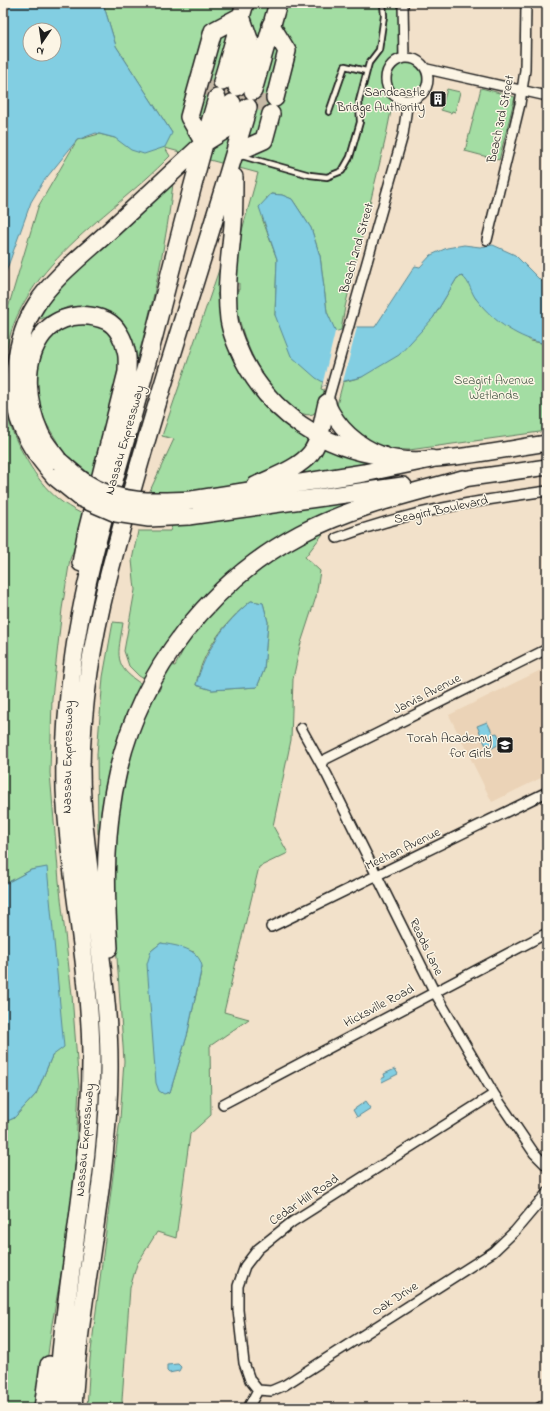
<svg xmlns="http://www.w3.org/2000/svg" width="550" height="1411" font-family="'Indie Flower',sans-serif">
<rect width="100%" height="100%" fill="#f2e1ca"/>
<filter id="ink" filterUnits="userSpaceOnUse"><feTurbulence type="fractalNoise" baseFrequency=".025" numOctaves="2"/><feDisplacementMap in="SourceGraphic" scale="8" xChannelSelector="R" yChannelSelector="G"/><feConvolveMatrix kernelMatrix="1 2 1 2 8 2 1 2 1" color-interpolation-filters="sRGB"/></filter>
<g filter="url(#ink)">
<path fill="#ebd3b7" d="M547,667V775L492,802L449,715Z"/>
<path fill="#a3dda3" stroke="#607c60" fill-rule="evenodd" d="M103,3H400L398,60C441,51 436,112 394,96L385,141L345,307L341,330L335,332L327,312L320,256L311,228L292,199L282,195L271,194L267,197L262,218L277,259L275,315L323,382L321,389L324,390C323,396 321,407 316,412C301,426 269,385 262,373C256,364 251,353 247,343C240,326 236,308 235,290H239V283L234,282L236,252L258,173L165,148L170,156C106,222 5,273 4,376C4,399 7,423 18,444C36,478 50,500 87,516L70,559L62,609L52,698L50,773L59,881L72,995L79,1087L73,1208L52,1324L41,1408H3V1123L14,1118L36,1094L52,1056L45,868L31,870L3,885V325L38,207L77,140L99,134L115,138L172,133L116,46Z
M481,88L515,97L499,160L465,151Z
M447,89L460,92L455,112L452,111L451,113L441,110Z
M174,175C167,242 152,310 133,374L124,326L109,312L88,306L68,307L41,319L34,315L39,305Z
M221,264L222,289L217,294L235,349L312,439L308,450L252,481L167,496L148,495L174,439L162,436Z
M463,276L469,281L476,299L531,341L547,344V431L409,450L391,449L370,443L342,421L337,405L343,382L362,377L433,318L457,278Z
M91,319L111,331L121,347L123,374L95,478L64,453L40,413L34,383L38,350L52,330Z
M321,443L365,460L367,462L364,465L282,477Z
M355,499V502L266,545L231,572L146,680L139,676L129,666L124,651L135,590L132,560L138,531H170L172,526Z
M326,530L305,557L320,571L316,597L300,646L293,679L291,740L273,826L288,853L259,867L224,1012L249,1019L210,1046L211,1115L190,1134L176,1238L157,1232L137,1264L130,1288L122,1400L123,1408H87L90,1359L120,1119L124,1061L115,928V843L124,777L141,722L156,690L159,691L161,686L158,685L170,665L175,666C181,655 186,643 193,634C227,588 276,555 326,530ZM251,601L263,603L268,622L264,670L257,687L212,690L196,685C202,651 225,622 251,601ZM161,943L194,952L202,967L187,1036L170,1092L151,951Z
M113,622L123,623C118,655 112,666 143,685L102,835L98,834L97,754L103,677Z"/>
<path fill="#82cee2" stroke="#598793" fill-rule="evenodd" d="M3,3H103L116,46L172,133L165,147L144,154L131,150L115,138L96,133L77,140L43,182L31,202L3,280ZM30,30H54V54H30Z
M271,194L282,195L292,199L311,228L320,256L327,312L336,332L357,327H375L415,266L420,267L431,255L447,248L464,245L480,247L493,245L515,255L541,281L547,282V344C519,339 494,322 477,300C470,292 471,283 462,276L457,278L433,318L399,355L362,377L322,386L323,382L316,378L291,356L275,315L277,259L259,207Z
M251,601L263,603L268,622L264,670L257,687L212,690L196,685C205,651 224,623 251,601Z
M487,722L493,734L497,733L502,743L488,750L477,726Z
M47,867L64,1047L52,1056L36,1094L14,1118L3,1123V885L31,870Z
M161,943C178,946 198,948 202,966L187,1036L170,1092L164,1094L159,1091L156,1083L147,964L151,951Z
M395,1069L398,1074L382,1082L381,1079L385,1077L384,1074Z
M366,1101L371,1108L357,1117L353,1110Z
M178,1364L181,1367L179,1371L169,1373L167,1371V1365Z"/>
<path fill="#f2e1ca" d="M357,327L343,382L322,386L335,332Z"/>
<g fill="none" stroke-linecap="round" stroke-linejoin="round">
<path stroke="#c7baa7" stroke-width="17" stroke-dasharray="17 8" stroke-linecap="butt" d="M211,97L215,80
M226,101L230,85
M241,105L245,89
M256,110L260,94"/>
<g stroke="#1c1c1c" stroke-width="8">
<path id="lane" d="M329,112L345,66L366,71
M242,156L310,175L327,177L342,171L350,157L360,122L359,101L369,63L379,50L384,16L383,3"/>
</g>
<g stroke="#1c1c1c" stroke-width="12">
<path id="street" d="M403,3L404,58
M386 79a21 21 0 1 1 42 0a21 21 0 1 1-42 0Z
M427,69L547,96
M487,240L520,104L525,70L526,3
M327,403L403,135L408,100
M337,538C405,512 475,501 547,491
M301,728L327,775L434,991L494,1094L534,1153L547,1166
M320,762L547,649
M271,927L547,792
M223,1104L547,933
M258,1390L250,1380L244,1363L238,1310V1286L245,1266L258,1249L292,1222L494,1094
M248,1408L258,1390L271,1391L285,1385L493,1252L515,1231L547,1193
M539,1408L547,1403"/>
</g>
<g stroke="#1c1c1c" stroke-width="18">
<path id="primary" d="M327,403C338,428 357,445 383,455C416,469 510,448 547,443
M463,479L547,467"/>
</g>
<g stroke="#1c1c1c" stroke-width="20">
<path id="highway" d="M271,25L287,51L275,98
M222,82L245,3
M237,87L250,42L241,16
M253,91L278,3
M204,143L189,117L213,31L241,16
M204,143L225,130L232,103
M235,153L264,140L271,114
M234,177C234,193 234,209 233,225C230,257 225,288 229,319C231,333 237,346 243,359C271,414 323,448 384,456
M59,461C53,452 44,443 40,433C27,404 21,362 43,334C58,315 85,311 107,321C117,326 124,340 126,351C128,357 127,365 127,372L86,535L81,563
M55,477C42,462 30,447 22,427C7,393 16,336 36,305C52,279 84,254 106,234C139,203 172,173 204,143
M255,486C273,477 298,469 311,453C321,440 323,418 327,403
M192,500L364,473L431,459
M188,516L403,486
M109,948C105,890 104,828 118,771C141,671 210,582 300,534C351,507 408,494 463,479
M43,1408L49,1365
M57,1408C62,1290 92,1174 91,1055C90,966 69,878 65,789C64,749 67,708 72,669C83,576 113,486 138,396C165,297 188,197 217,98
M73,1408C79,1293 110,1179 109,1063C109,974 87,887 82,798C79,756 83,713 89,672C98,610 115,550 132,490C168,361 211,235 248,107"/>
</g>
<use href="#lane" stroke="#fcf5e5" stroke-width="4.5"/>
<use href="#street" stroke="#fcf5e5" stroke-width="9"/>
<use href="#primary" stroke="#fcf5e5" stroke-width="15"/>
<use href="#highway" stroke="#fcf5e5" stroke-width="17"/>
<g stroke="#1c1c1c" stroke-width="20" stroke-linecap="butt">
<path id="highway-bridge" d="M59,461C68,468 76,477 86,483C117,504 156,502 192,500
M55,477L81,498L116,513L149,518L188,516"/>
</g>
<use href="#highway-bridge" stroke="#fcf5e5" stroke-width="17"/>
</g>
</g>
<defs>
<g id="building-square" transform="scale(0.9)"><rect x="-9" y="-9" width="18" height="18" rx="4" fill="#1c1c1c" stroke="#fcf5e5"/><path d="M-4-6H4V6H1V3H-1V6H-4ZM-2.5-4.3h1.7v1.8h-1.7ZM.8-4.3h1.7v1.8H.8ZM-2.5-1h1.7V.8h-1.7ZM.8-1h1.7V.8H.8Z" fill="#fff"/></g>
<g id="school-square" transform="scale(0.9)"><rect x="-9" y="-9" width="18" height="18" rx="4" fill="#1c1c1c" stroke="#fcf5e5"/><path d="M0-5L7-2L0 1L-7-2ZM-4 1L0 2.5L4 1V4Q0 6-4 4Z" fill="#fff"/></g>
</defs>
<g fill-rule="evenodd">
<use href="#building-square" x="438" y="99"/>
<use href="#school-square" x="505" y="745"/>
</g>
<g text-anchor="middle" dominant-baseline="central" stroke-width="3" stroke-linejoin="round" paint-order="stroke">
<g font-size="13" fill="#1c1c1c" stroke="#fcf5e5" text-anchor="end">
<text x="425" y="92">Sandcastle<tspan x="425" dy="15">Bridge Authority</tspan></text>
<text x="492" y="738">Torah Academy<tspan x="492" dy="15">for Girls</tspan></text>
</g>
<g font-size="13" fill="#1c1c1c" stroke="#fcf5e5">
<text transform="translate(501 119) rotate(-78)">Beach 3rd Street</text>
<text transform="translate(357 248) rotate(-74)">Beach 2nd Street</text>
<text transform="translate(125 440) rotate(-74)">Nassau Expressway</text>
<text transform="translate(441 510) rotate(-12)">Seagirt Boulevard</text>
<text transform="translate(427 694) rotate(-27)">Jarvis Avenue</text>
<text transform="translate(68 757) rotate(-89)">Nassau Expressway</text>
<text transform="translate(403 849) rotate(-26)">Meehan Avenue</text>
<text transform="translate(426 947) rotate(64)">Reads Lane</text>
<text transform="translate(379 1006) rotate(-28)">Hicksville Road</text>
<text transform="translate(85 1140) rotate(-85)">Nassau Expressway</text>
<text transform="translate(304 1200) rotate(-34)">Cedar Hill Road</text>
<text transform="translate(395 1299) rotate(-33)">Oak Drive</text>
</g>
<g font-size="13" fill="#445644" stroke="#fcf5e5">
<text x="494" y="380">Seagirt Avenue<tspan x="494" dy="15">Wetlands</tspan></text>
</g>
</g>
<rect width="550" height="1411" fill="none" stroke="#fcf5e5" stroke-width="16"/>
<rect x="8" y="8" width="534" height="1395" fill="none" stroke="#1c1c1c" stroke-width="1.5" filter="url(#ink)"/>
<g transform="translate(42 42) rotate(193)"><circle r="19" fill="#fcf5e5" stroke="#a29e95"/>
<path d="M0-3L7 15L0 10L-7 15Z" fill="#1c1c1c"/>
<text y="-6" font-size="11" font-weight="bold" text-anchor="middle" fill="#1c1c1c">N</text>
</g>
</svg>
